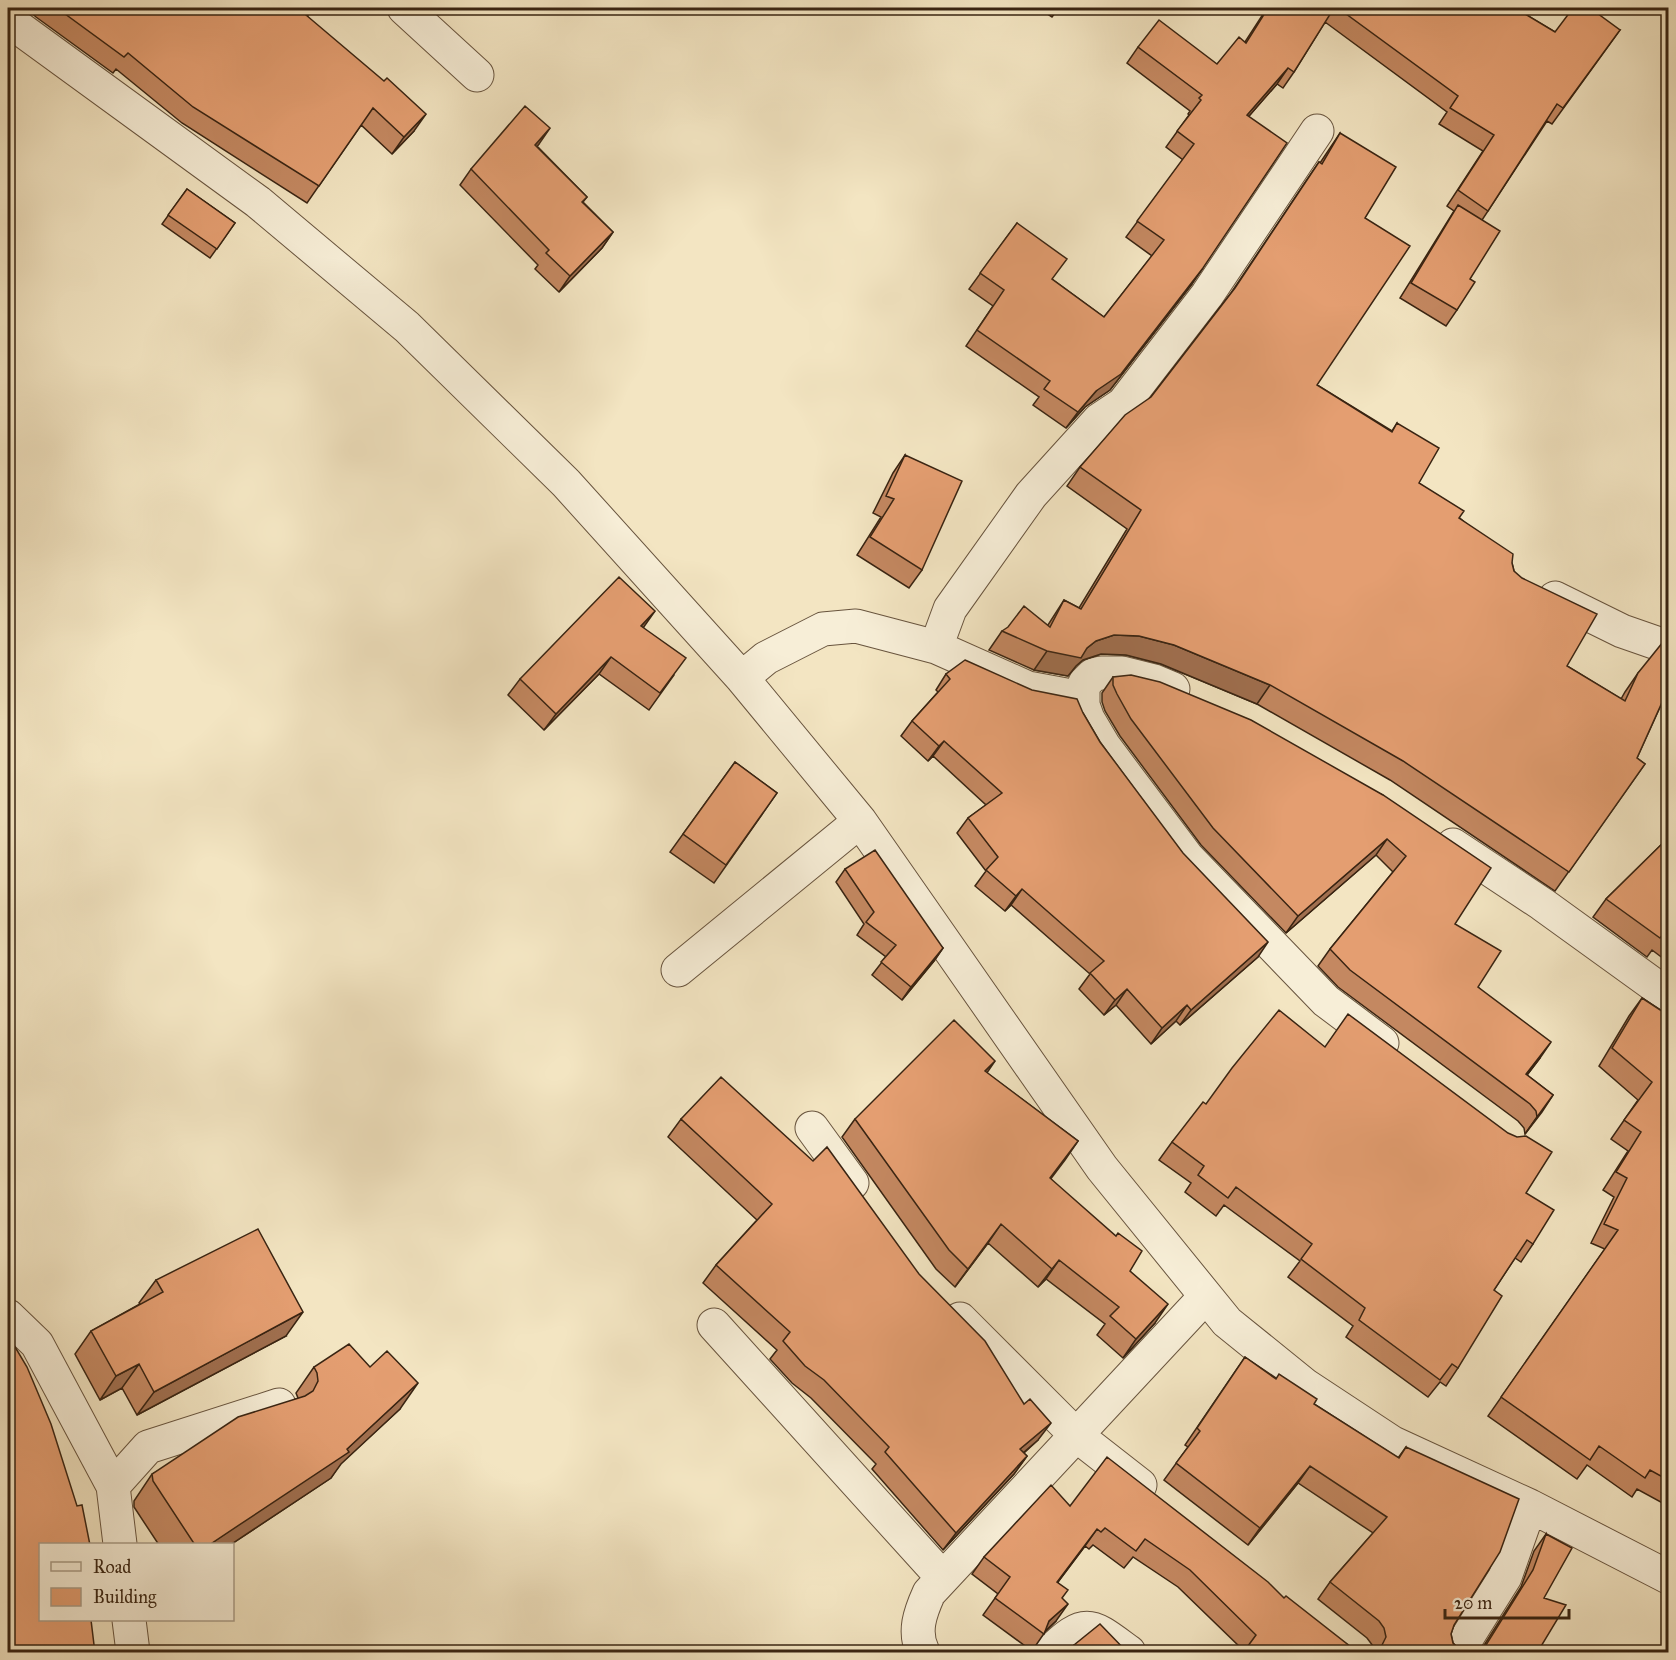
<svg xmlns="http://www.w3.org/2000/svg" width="1676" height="1660" font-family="'IM FELL Great Primer',serif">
<rect width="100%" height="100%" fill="#f3e5c2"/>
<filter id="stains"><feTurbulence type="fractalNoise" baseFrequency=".00333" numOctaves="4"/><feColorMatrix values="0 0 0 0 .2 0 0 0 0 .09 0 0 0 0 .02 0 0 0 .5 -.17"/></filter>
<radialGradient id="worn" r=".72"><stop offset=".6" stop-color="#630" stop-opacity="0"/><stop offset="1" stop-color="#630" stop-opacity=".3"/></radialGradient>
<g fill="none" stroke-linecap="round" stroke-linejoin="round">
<g stroke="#68543e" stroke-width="35">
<path id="street" d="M404,8L477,75
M8,20L258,202L407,327L566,483L742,678L860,821L1102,1168L1227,1322L1305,1385L1393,1443L1530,1506L1668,1577
M1555,598L1622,631L1668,647
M936,647L950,609L1031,495L1099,420L1123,404L1207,295L1317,131
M742,678L766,658L823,629L856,626L936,647L1028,688L1082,698
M1173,689L1154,681L1122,673H1101L1093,675L1085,683L1083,688V705L1088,719L1104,746L1187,857L1326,1001L1382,1043
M1453,845L1542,904L1668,995
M678,970L860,821
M812,1128L852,1183
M8,1316L37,1344L113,1486L120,1544
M960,1319L1076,1435L1140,1485
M714,1325L943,1578
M113,1486L148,1447L279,1405
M129,1620L133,1652
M923,1652C913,1632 920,1613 929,1593L1206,1296
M1050,1652C1086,1616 1092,1625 1129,1652
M1458,1652L1505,1577L1530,1506"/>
</g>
<use href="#street" stroke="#f7eed7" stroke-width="33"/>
</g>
<path fill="#c48861" stroke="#392412" stroke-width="1.5" d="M26,8H314L307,16L414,131L392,154L361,125L307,203L182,123L116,69L113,73L36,17Z
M1038,8H1059L1052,17Z
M1267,8H1515L1555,32L1620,30L1552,124L1547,121L1482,220L1470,279L1457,310L1446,326L1400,298L1454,211L1447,206L1483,151L1439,124L1447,112L1325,22L1294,72L1283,88L1277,84L1249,116L1192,284L1110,390L1085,407L1066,428L1033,405L1039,397L966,346L993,306L969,289L1017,223L1052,279L1104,317L1152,256L1126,237L1183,160L1166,147L1189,115L1188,114L1190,111L1127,63L1138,47L1217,64L1245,42Z
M1340,133L1365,218L1317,385L1392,431L1397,423L1419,483L1512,563L1514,571L1567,666L1621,699L1625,692L1638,673L1668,644V711L1661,705L1637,758L1645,764L1555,891L1390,780L1257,704L1161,664L1126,655L1101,654L1083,660L1076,666L1068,676L1034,670L989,650L1002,631L1048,625L1064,600L1079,608L1127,529L1067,486L1080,467L1151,397L1231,293L1306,181L1319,162L1320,163Z
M539,144L537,146L587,197L583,202L613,232L602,248L559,292L535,269L538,265L460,185L471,169Z
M187,189L235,223L210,258L162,224Z
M905,455L922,570L909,588L857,555L881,517L873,513L893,473Z
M643,627L674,675L649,710L599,674L544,730L508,695L520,679Z
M946,674L1083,713L1100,742L1258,957L1180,1025L1176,1021L1151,1044L1116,1005L1104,1015L1079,989L1090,974L1011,905L1005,911L975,886L986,871L957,833L968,818L986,805L933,756L928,761L901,736L912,721L938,692L936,690Z
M1113,677L1383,795L1455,924L1478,987L1540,1058L1527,1075L1553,1095L1525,1134L1524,1128L1518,1121L1338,987L1318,966L1330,949L1393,872L1376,855L1286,933L1201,845L1120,736L1105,711L1102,702V693Z
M735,762L777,793L714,883L670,852Z
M1668,838V962L1652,950L1647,957L1593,917L1606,899Z
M845,869L943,948L934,961L902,1000L872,975L886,957L857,935L864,924L836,882Z
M1642,998L1668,1015V1506L1637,1489L1632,1497L1587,1465L1577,1479L1488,1416L1605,1249L1591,1243L1614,1197L1603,1190L1628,1151L1611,1139L1638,1100L1599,1066L1629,1016Z
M1325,1047L1526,1193L1533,1244L1521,1262L1515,1258L1494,1290L1458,1368L1446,1386L1440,1382L1428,1397L1346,1337L1353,1326L1288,1277L1300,1261L1224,1205L1216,1216L1185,1192L1191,1183L1159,1160L1172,1142L1206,1104Z
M987,1073L1078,1141L1050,1178L1130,1271L1155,1323L1123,1358L1097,1335L1105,1324L1046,1279L1038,1287L988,1243L955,1287L936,1269L842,1137L855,1119Z
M681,1119L1038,1440L1024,1453L1027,1456L1014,1474L943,1550L872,1469L876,1464L811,1398L792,1383L770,1359L777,1350L703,1283L716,1265L757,1220L668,1137Z
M156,1280L286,1336L137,1415L122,1388L100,1400L75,1354L91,1331L140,1304L139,1303Z
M1245,1357L1314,1404L1398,1458L1406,1447L1454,1625L1451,1634L1453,1643L1461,1651L1373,1652V1646L1367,1638L1318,1599L1330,1582L1373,1533L1298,1483L1248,1545L1164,1480L1188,1447L1185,1445Z
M314,1367L400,1409L340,1464L331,1478L230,1545H159L134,1507V1501L152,1474L298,1398L296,1393Z
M1070,1506L1284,1598L1355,1650L1363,1653H1243L1244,1651L1178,1587L1133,1557L1124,1568L1093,1545L1089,1549L1085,1546L1058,1582L1062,1598L1056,1621L1045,1632L1032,1651L983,1615L998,1594L972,1574L984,1557Z
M1546,1534L1544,1598L1478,1652L1483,1647L1521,1587L1534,1551Z
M1074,1645L1128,1653H1068Z"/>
<path fill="#a06f4f" stroke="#392412" stroke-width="1.5" d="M312,8H314L294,31L306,15Z
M1288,68L1277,84L1236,131L1247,115Z
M426,114L414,131L392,154L404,137Z
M550,128L539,144L524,161L535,145Z
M613,232L602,248L559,292L570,276Z
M1203,268L1192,284L1110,390L1085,407L1066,428L1078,412Z
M655,611L643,628L641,626Z
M1114,635L1139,636L1174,645L1270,685L1257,704L1161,664L1126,655L1101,654L1083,660L1076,666L1068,676L1034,670L1047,651L1087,648L1096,641Z
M611,657L599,674L544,730L556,714Z
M944,741L933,756L928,761L939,746Z
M1387,839L1376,855L1286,933L1298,916Z
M1022,889L1011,905L1005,911L1016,896Z
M1268,942L1258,957L1180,1025L1191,1010Z
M943,948L934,961L902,1000L911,987Z
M1127,989L1116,1005L1104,1015L1115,1000Z
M1187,1005L1176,1021L1151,1044L1162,1028Z
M1551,1042L1540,1058L1515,1091L1526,1074Z
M995,1061L982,1080L985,1071Z
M1553,1095L1542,1112L1525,1134L1537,1117Z
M1078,1141L1065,1160L1037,1197L1050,1178Z
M1001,1224L988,1243L955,1287L968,1269Z
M1059,1260L1046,1279L1038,1287Z
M1168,1304L1155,1323L1123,1358L1136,1339Z
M303,1312L286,1336L137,1415L154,1392Z
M139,1364L122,1388L100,1400L116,1376Z
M418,1383L400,1409L341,1464L331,1478L230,1545H209L347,1449Z
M1051,1423L1038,1440L1008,1466L1020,1449Z
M1027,1456L1014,1474L943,1550L956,1533Z
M1310,1466L1298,1483L1248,1545L1260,1528Z
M1097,1529L1085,1546L1045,1599L1057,1582Z
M1068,1604L1056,1621L1043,1633L1049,1621Z"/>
<path fill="#e49e71" stroke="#392412" stroke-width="1.5" d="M57,8H312L306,15L384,81L387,78L426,114L404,137L373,108L319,186L193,107L128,53L124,57Z
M1268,8H1334L1294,72L1288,68L1247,115L1287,143L1203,268L1121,374L1096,391L1078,412L1044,389L1050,381L977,330L1004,290L980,273L1017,223L1067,259L1052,279L1104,317L1164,240L1137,221L1194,144L1177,131L1201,100L1199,98L1202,95L1138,47L1159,20L1217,64L1239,37L1246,43Z
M1338,8H1515L1555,32L1573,8H1590L1620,30L1563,108L1557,104L1488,211L1458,190L1494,135L1450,108L1458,96Z
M525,106L550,128L535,145L587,197L582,202L613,232L570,276L546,253L549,250L471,169Z
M1340,133L1396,167L1365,218L1410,246L1317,385L1392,432L1397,423L1439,448L1419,483L1464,511L1459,518L1513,554L1512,563L1514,571L1522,578L1597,614L1567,666L1625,701L1638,673L1663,642L1668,644V689L1637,758L1645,764L1569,872L1403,761L1270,685L1174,645L1139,636L1114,635L1096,641L1087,648L1081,658L1047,651L1002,631L1008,627L1024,606L1050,627L1064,600L1081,609L1141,510L1080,467L1125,415L1151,397L1235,288L1319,162L1322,164Z
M187,189L235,223L217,249L168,215Z
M1458,205L1500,231L1470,279L1475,282L1457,310L1411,283Z
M905,455L962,481L922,570L870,537L894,499L886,496Z
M619,577L655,611L641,626L686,658L660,693L611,657L556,714L520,679Z
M965,660L1032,690L1077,699L1083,713L1100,742L1183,853L1268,942L1191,1010L1187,1005L1162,1028L1127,989L1115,1000L1090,973L1104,961L1022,889L1016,896L986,870L998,857L968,818L1002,793L944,741L939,746L912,721L950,679L946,674Z
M1131,675L1160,682L1251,720L1383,795L1491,868L1455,924L1501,951L1478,987L1551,1042L1526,1074L1553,1095L1537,1117L1536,1111L1530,1104L1350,970L1330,949L1406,856L1387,839L1298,916L1213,828L1131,719L1117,694L1113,685V677Z
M735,762L777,793L726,865L683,834Z
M1668,838V934L1665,932L1660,938L1606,899Z
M875,850L943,948L911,987L881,962L896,945L866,922L874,912L845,869Z
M1642,998L1668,1015V1480L1650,1470L1645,1478L1599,1446L1590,1460L1501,1397L1618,1230L1604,1224L1627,1178L1616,1172L1641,1132L1624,1120L1652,1082L1612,1048Z
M1279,1010L1325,1047L1348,1014L1508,1133L1517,1137L1526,1136L1552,1152L1526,1193L1554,1210L1533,1244L1527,1240L1494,1290L1502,1296L1458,1368L1452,1364L1440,1380L1359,1320L1365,1308L1301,1259L1312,1244L1236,1187L1228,1198L1198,1175L1204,1166L1172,1142L1203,1102L1206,1104L1232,1068Z
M954,1020L995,1061L985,1071L1078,1141L1050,1178L1116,1236L1118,1233L1142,1251L1130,1271L1168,1304L1136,1339L1110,1316L1119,1307L1059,1260L1052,1269L1001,1224L968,1269L949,1250L855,1119Z
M721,1077L813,1161L827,1147L919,1274L985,1341L1024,1404L1030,1399L1051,1423L1020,1449L1027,1456L956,1533L885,1452L889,1447L824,1380L805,1366L783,1341L790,1332L716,1265L772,1204L681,1119Z
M258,1229L303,1312L154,1392L139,1364L116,1376L91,1331L163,1292L156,1280Z
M8,1335L27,1367L51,1424L77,1506L82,1505L90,1545H40V1620H91L95,1653H8Z
M349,1344L370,1367L387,1351L418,1383L347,1449L349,1452L209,1545H195L153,1481L152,1474L238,1417L305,1396L313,1391L318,1381L317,1373L314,1367Z
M1245,1357L1276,1379L1279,1374L1317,1399L1314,1404L1399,1458L1406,1447L1519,1499L1500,1552L1454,1625L1451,1634L1453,1643L1461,1651L1466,1653H1371L1375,1652L1381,1647L1386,1637L1384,1628L1379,1621L1330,1582L1387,1517L1310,1466L1260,1528L1176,1463L1200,1431L1197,1428Z
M1107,1457L1268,1582L1284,1598L1286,1596L1355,1650L1363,1653H1248L1245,1650L1256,1635L1190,1570L1145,1539L1136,1551L1105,1528L1101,1532L1097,1529L1057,1582L1068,1590L1062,1598L1068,1604L1049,1621L1044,1634L995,1598L1010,1577L984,1557L1051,1485L1070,1506Z
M1546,1534L1572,1548L1544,1598L1566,1605L1537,1653H1475L1478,1652L1486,1645L1533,1570Z
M1100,1624L1128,1653H1083L1074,1645Z"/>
<rect width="1676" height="1660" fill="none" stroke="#f3e5c2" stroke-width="30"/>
<rect x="9" y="9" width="1658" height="1642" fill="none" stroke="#392412" stroke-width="3"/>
<rect x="15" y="15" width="1646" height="1630" fill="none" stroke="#392412" stroke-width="1.5"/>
<rect x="39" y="1543" width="195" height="78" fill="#f7eed7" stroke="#ab9d88" stroke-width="1.5"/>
<rect x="51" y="1562" width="30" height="9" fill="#f7eed7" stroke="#ab9d88" stroke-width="1.5"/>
<text x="93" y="1573" font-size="18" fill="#392412">Road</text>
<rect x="51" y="1588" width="30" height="18" fill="#e49e71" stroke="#ab9d88" stroke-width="1.5"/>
<text x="93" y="1603" font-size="18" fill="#392412">Building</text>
<path d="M1445 1609v9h124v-9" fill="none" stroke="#392412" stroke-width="3"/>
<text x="1454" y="1609" font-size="18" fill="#392412" stroke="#f7eed7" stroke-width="4.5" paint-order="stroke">20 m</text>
<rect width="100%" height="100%" filter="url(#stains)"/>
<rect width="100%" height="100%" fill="url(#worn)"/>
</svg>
